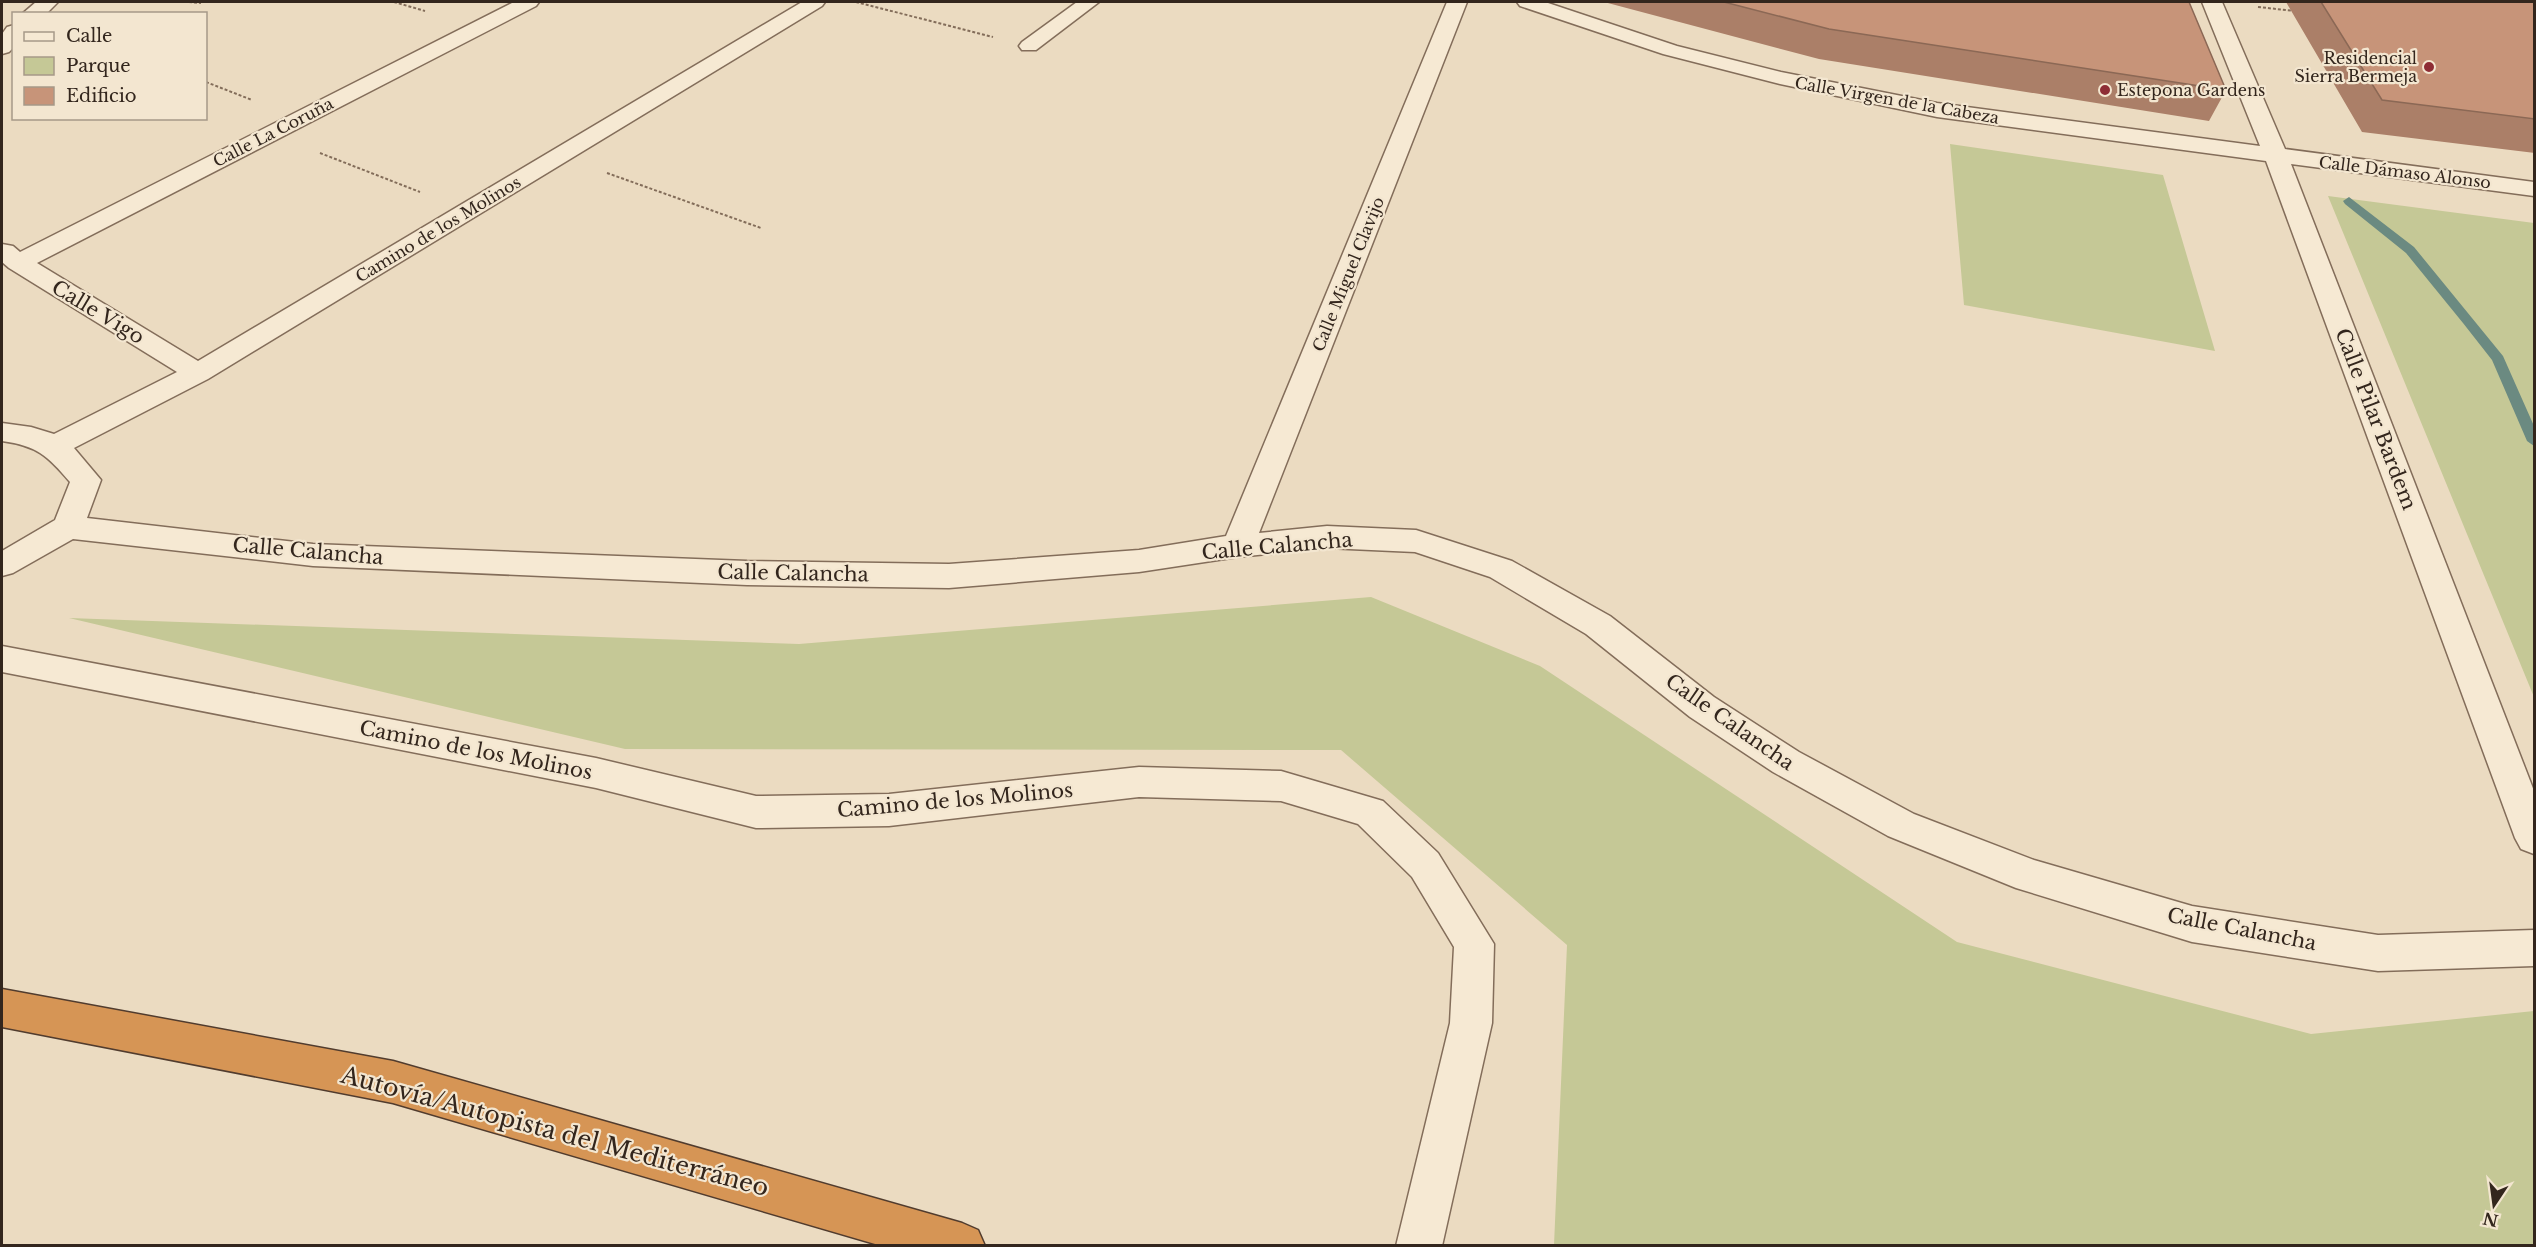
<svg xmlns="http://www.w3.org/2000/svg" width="2536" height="1247" font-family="'Libre Baskerville',serif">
<rect width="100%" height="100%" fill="#ebdbc1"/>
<path fill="#c5c896" d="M1950,144L2163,175L2215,351L1964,305Z
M2328,196L2534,223V697Z
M1371,597L1540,666L1957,942L2311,1034L2534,1011V1245H1554L1567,945L1341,750L625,749L69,618L799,644Z"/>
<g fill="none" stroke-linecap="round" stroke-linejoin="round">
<path fill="#6b8a81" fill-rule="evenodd" d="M2349,197L2414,247L2503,356L2534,426V446L2527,441L2492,360L2463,323L2406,253L2345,204L2343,201Z"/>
<g stroke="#836d5a" stroke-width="3">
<path id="minor" d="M36,2H58L46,14H22Z
M514,2H539L536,6L37,263L198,361L802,2H825L822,6L208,379L74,448L101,480L87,518L313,544L747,561L949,564L1139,550L1226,536L1447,2H1467L1259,533L1327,526L1416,530L1512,561L1610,616L1714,697L1799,752L1914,814L2034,860L2192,906L2378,935L2534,930V966L2378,971L2192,942L2016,888L1888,836L1773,772L1690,717L1586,634L1490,577L1415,552L1327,548L1238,557L1139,572L949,588L747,585L313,566L73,539L13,573L2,576V551L55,520L70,482C47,455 37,446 2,441V423L31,427L54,434L177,372L9,268L2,262V244L13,246L20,252Z
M1077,2H1099L1036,50H1022L1019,46L1022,42Z
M1517,2H1545L1677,46L1781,72L1937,103L2260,146L2202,2H2222L2285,149L2534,182V196L2291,164L2534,791V854L2521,849L2515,838L2266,161L1937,117L1780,84L1663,54L1520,6Z
M14,25V47L9,52L2,54V34L7,27Z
M2,646L596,758L756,796L889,794L1139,767L1281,771L1383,801L1438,853L1494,944L1492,1023L1442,1246H1396L1450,1023L1454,947L1412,877L1358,824L1281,801L1139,797L889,826L756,828L596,788L2,672Z"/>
</g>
<g stroke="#513c2e" stroke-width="3">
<path id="highway" d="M2,989L393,1061L962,1223L978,1230L985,1246H882L393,1103L2,1027Z"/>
</g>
<path stroke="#836d5a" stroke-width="2" stroke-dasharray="3 2" stroke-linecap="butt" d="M189,2L201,3
M394,2L425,11
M856,2L993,37
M2258,7L2295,11
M206,82L252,100
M320,153L420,192
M607,173L761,228"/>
<use href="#minor" fill="#f6e9d3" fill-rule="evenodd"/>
<use href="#highway" fill="#d69555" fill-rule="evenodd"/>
</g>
<path fill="#ab7f68" d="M1604,2H2189L2226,90L2209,121L1819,59Z
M2286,2H2535V153L2362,132Z"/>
<path fill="#c79479" stroke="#8b6855" stroke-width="1.5" d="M1724,2H2189L2226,90L1829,29Z
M2321,2H2535V119L2382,100Z"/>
<g fill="#8e2d35" stroke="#f3e6d0" stroke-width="2">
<circle cx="2429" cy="67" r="6"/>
<circle cx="2105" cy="90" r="6"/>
</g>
<g text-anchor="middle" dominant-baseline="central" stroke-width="4.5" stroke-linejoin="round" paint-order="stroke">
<g font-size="16" fill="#33261d" stroke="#f3e6d0" text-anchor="end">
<text x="2417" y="58">Residencial<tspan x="2417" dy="18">Sierra Bermeja</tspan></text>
<text x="2117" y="90" text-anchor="start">Estepona Gardens</text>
</g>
<g font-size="16" fill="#33261d" stroke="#f3e6d0">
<text transform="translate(1897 100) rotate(10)">Calle Virgen de la Cabeza</text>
<text transform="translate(273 132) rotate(-27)">Calle La Coruña</text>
<text transform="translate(2405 172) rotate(7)">Calle Dámaso Alonso</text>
<text transform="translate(438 229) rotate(-31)">Camino de los Molinos</text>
<text transform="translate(1348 274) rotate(-68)">Calle Miguel Clavijo</text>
</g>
<g font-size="20" fill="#33261d" stroke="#f3e6d0">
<text transform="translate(98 312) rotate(31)">Calle Vigo</text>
<text transform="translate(2376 419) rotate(69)">Calle Pilar Bardem</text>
<text transform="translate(1277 546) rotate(-5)">Calle Calancha</text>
<text transform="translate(308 551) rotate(5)">Calle Calancha</text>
<text transform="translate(793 573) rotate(1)">Calle Calancha</text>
<text transform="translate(1730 722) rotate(35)">Calle Calancha</text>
<text transform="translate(476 750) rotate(11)">Camino de los Molinos</text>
<text transform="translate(955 800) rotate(-5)">Camino de los Molinos</text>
<text transform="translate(2242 929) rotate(11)">Calle Calancha</text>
</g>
<g font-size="24" fill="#33261d" stroke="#f3e6d0">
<text transform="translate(555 1131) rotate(15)">Autovía/Autopista del Mediterráneo</text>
</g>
</g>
<rect width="2536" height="1247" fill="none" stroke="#33261d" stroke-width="6"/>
<rect x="12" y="12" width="195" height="108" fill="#f3e6d0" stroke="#a69988" stroke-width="1.5"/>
<rect x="24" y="32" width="30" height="9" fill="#f6e9d3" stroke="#a69988" stroke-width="1.5"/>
<text x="66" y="42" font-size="18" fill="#33261d">Calle</text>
<rect x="24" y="57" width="30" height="18" fill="#c5c896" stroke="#a69988" stroke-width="1.5"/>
<text x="66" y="72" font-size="18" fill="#33261d">Parque</text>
<rect x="24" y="87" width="30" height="18" fill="#c79479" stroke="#a69988" stroke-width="1.5"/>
<text x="66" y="102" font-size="18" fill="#33261d">Edificio</text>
<g transform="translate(2494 1205) rotate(193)" stroke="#f3e6d0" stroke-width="4.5" paint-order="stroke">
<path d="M0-4.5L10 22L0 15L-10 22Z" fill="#33261d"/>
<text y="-9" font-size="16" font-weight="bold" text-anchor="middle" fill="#33261d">N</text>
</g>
</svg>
